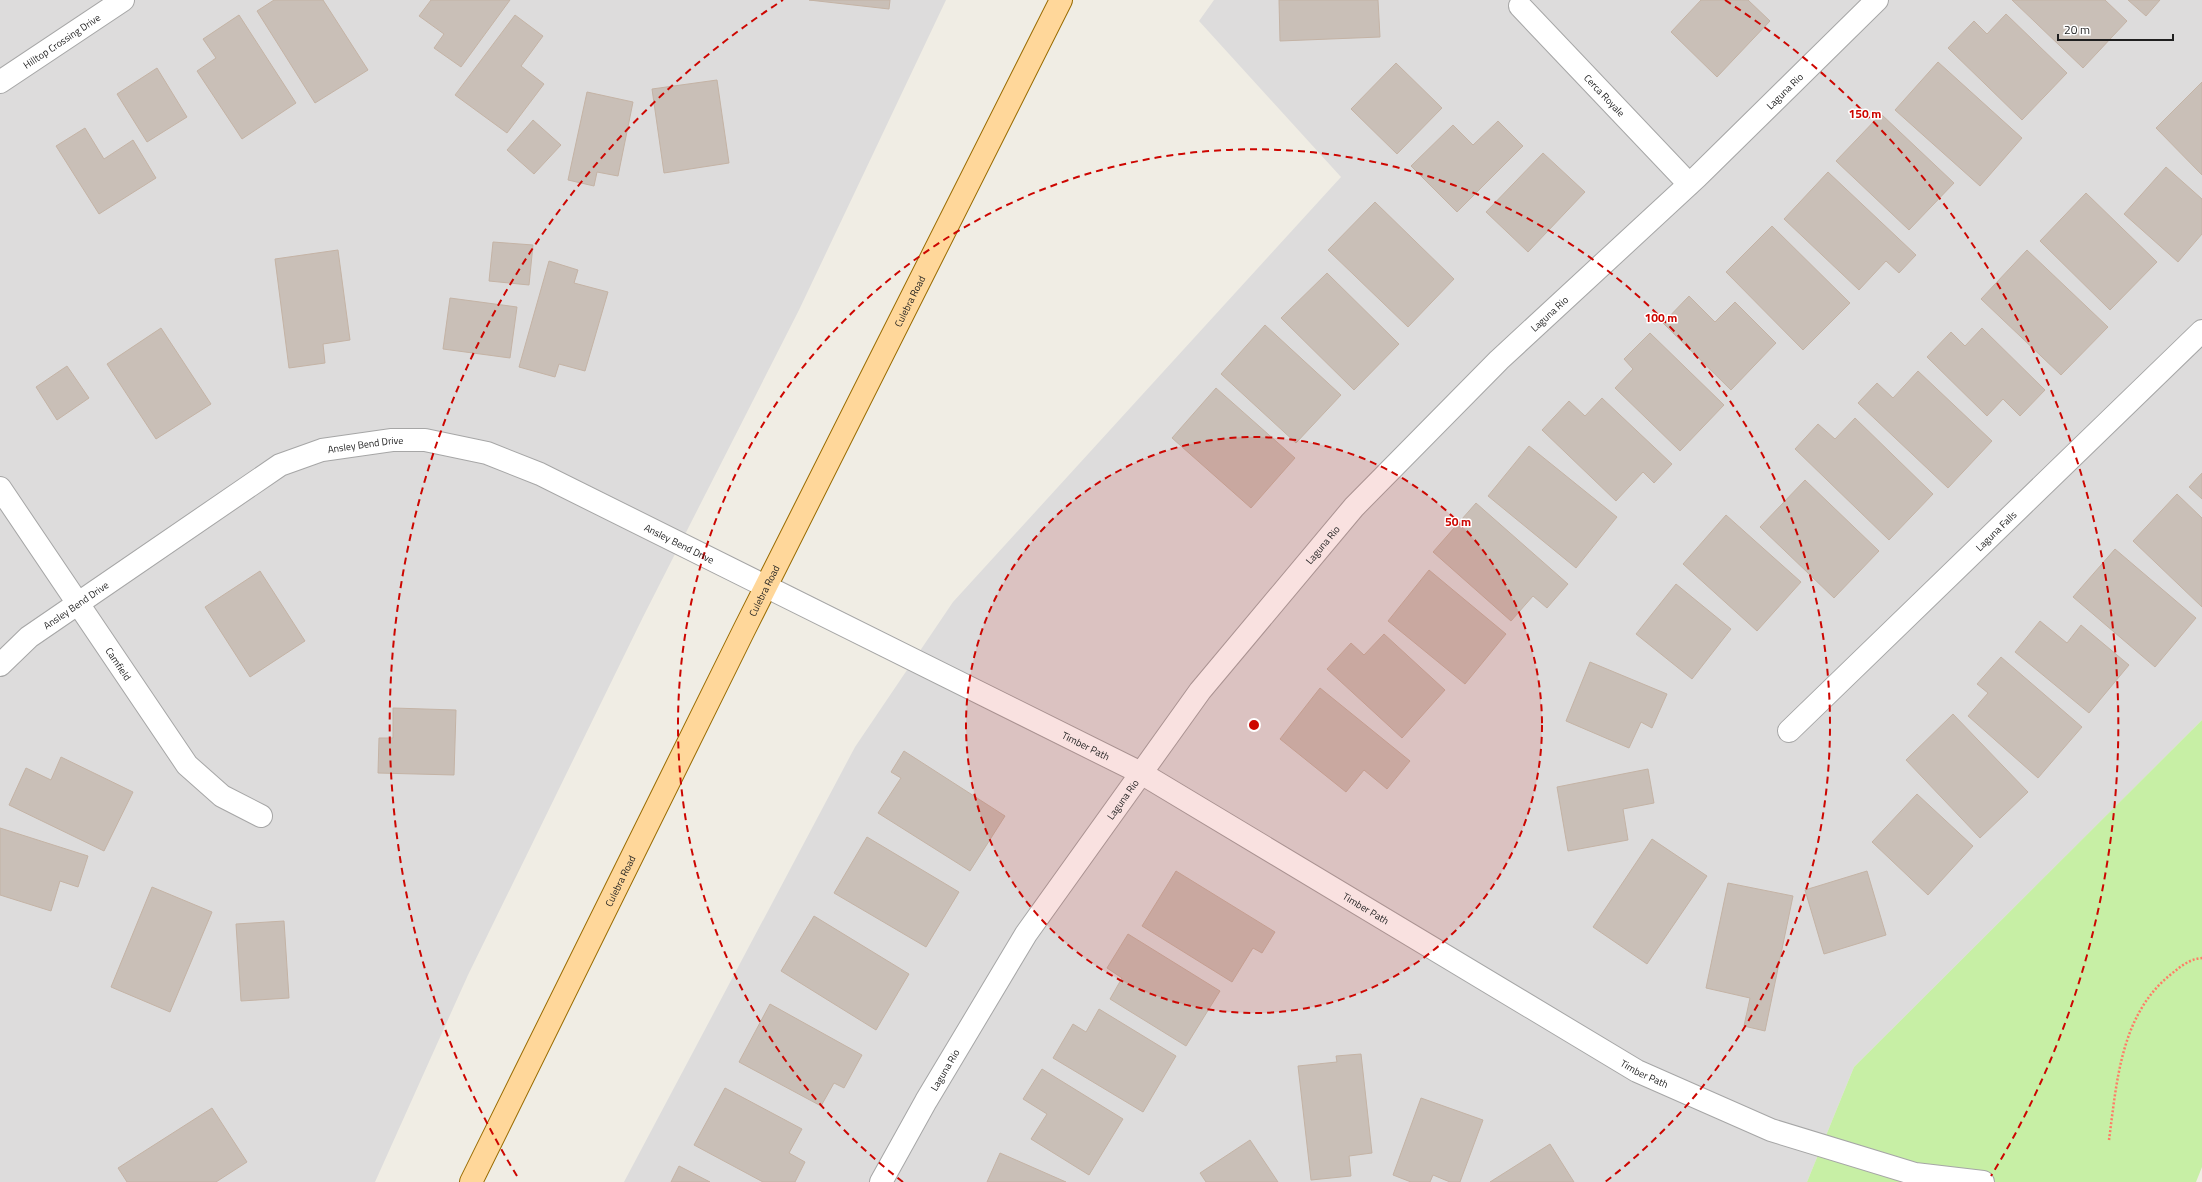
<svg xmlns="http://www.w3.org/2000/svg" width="2202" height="1182" font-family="'Titillium Web',sans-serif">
<rect width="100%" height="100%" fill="#f0ede4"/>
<path fill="#dddcdc" d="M0,0H946L799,310L643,617L468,975L375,1182H0Z
M1214,0H2202V720L1854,1067L1807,1182H624L855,747L953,602L1341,177L1199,21Z"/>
<path fill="#c7efa5" d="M2202,720V1167L2196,1182H1807L1854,1067Z"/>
<path fill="#c9bfb7" stroke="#c4b3a5" d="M274,0H323L368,70L315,103L257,11Z
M431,0H510L461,67L434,48L444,34L419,16Z
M809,0H890L889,9Z
M1279,0H1378L1380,37L1280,41Z
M1701,0H1748L1770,21L1717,77L1671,32Z
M2012,0H2105L2127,21L2083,68Z
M2128,0H2160L2146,16Z
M2006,14L2067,73L2022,120L1948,48L1974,21L1987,34Z
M239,15L296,103L242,139L197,71L216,58L203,39Z
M515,15L543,36L521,66L544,84L507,133L455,95Z
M1938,62L2022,138L1980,186L1895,110Z
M1396,63L1442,108L1397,154L1351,109Z
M157,68L187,117L147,142L117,94Z
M717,80L729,163L664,173L652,89Z
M2202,82V175L2156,128Z
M587,92L633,102L618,176L597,172L594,186L568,180Z
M1881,114L1954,183L1909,230L1836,161Z
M533,120L561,145L534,174L507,150Z
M1498,121L1523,146L1457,212L1411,166L1453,125L1473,145Z
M85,128L104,159L133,140L156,178L99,214L56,146Z
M1543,153L1585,192L1528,252L1486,212Z
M2166,167L2202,199V234L2178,262L2124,214Z
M1828,172L1916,255L1899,273L1886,261L1859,290L1784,219Z
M2086,193L2157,262L2110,310L2040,241Z
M1375,202L1454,279L1408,327L1328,250Z
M1772,226L1850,303L1803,350L1726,272Z
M493,242L533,245L529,285L489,281Z
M338,250L350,340L323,344L325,363L289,368L275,259Z
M2027,250L2108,327L2061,375L1981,299Z
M549,261L578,270L574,283L608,292L585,371L559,364L555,377L519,367Z
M1327,273L1399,344L1354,390L1281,318Z
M1689,296L1715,322L1735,302L1776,343L1731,390L1663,323Z
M450,298L517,307L510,358L443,349Z
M1265,325L1341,395L1296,443L1221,374Z
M161,328L211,404L156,439L107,364Z
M1982,328L2045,390L2020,416L2003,399L1987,416L1927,357L1951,332L1965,346Z
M1650,333L1724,405L1680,451L1615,388L1633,369L1624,359Z
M67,366L89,398L57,420L36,387Z
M1918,371L1992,441L1948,488L1858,403L1877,383L1893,398Z
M1216,388L1295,458L1251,508L1172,438Z
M1602,398L1672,464L1654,483L1643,472L1616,501L1542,430L1569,401L1585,416Z
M1855,418L1933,494L1889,540L1795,449L1818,424L1835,439Z
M1529,446L1617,517L1576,568L1488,496Z
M2202,473V499L2189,487Z
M1805,480L1879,551L1834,598L1760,527Z
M2177,494L2202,518V607L2133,541Z
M1476,503L1568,584L1547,608L1533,596L1511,621L1433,552Z
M1726,515L1801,582L1757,631L1683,564Z
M2115,549L2196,618L2155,667L2073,597Z
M1429,570L1506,634L1465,684L1388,621Z
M260,571L305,641L250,677L205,607Z
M1676,584L1731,629L1692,679L1636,634Z
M2040,621L2067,643L2081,625L2129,665L2089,713L2015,652Z
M1384,634L1445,690L1402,738L1327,669L1351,643L1364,655Z
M2001,657L2082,727L2038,778L1968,716L1988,693L1977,684Z
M1590,662L1667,694L1652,728L1641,722L1629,748L1566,721Z
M1320,688L1410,761L1387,789L1364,770L1346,792L1280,739Z
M393,708L456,710L454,775L378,773L379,738H393Z
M1953,714L2028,792L1980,838L1906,760Z
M904,751L1005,816L970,871L878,813L901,778L891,772Z
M61,757L133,792L104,851L9,805L26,768L51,780Z
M1648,769L1654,803L1623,809L1628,840L1568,851L1557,787Z
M1917,794L1973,846L1928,895L1872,842Z
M0,828L88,856L78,887L60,881L51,911L0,895Z
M867,837L959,892L926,947L834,893Z
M1652,839L1707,876L1647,964L1593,927Z
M1176,871L1275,932L1262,953L1253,948L1232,982L1142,926Z
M1867,871L1886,935L1824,954L1805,890Z
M1728,883L1793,896L1765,1031L1744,1026L1750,998L1706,988Z
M152,887L212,912L170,1012L111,987Z
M814,916L909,974L876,1030L781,971Z
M284,921L289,998L241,1001L236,924Z
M1128,934L1220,991L1186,1046L1110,999L1122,978L1107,968Z
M770,1004L862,1055L844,1088L834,1083L821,1106L739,1062Z
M1099,1009L1176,1056L1143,1112L1053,1058L1073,1024L1086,1032Z
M1361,1054L1372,1153L1349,1156L1351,1176L1311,1180L1298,1066L1337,1062L1336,1056Z
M1042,1069L1123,1119L1089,1175L1031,1139L1047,1114L1023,1099Z
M725,1088L802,1129L789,1153L805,1162L795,1182H763L694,1145Z
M1421,1098L1483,1120L1460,1182H1450L1433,1175L1430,1182H1411L1393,1175Z
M212,1108L247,1162L216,1182H127L118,1168Z
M1250,1140L1278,1182H1206L1200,1173Z
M1550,1144L1574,1182H1490Z
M1000,1153L1066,1182H987Z
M679,1166L710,1182H671Z"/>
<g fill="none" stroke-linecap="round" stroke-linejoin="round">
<g stroke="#a6a6a6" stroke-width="24">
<g id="minor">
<path id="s1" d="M1520,6L1689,184"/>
<path id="s2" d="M0,82L123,0"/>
<path id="s3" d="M0,488L187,765L222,796L261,816"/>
<path id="s4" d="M0,665L29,637L280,465L322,450L392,440H425L487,453L540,474L1141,773L1637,1071L1771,1130L1915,1174L1983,1182"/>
<path id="s5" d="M1789,731L2202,331"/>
<path id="s6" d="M881,1182L926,1101L1026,934L1200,691L1354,507L1499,360L1697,177L1877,0"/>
</g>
</g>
<g stroke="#996b00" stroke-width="24">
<g id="major">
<path id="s7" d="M471,1182L744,630L1061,0"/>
</g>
</g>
<path stroke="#ff7b66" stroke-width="2.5" stroke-dasharray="2 2" stroke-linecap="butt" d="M2109,1140C2117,1080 2121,1015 2170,975C2180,967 2189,959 2202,958"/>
<use href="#minor" stroke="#fff" stroke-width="22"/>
<use href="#major" stroke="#ffd79a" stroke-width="22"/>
</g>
<circle cx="1254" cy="725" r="288" fill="#cd0600" fill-opacity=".12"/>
<g fill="none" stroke="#cd0600" stroke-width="2" stroke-dasharray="7 5">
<circle cx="1254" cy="725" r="288"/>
<path d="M903 1182A576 576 0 1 1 1605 1182"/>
<path d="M517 1176A864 864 0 0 1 783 0M1725 0A864 864 0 0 1 1991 1176"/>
</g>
<g text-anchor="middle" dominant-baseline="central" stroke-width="3" stroke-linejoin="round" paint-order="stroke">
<g font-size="10" fill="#1f1f1f" stroke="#fff">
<text stroke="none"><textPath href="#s2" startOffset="74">Hilltop Crossing Drive</textPath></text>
<text stroke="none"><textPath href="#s6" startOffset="1425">Laguna Rio</textPath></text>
<text stroke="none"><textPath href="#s1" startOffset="123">Cerca Royale</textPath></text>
<text stroke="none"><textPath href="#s7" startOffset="984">Culebra Road</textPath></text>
<text stroke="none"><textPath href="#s6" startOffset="1101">Laguna Rio</textPath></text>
<text stroke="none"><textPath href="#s4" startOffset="433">Ansley Bend Drive</textPath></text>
<text stroke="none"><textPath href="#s5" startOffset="288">Laguna Falls</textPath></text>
<text stroke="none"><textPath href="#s4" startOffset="769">Ansley Bend Drive</textPath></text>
<text stroke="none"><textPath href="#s6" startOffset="777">Laguna Rio</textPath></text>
<text stroke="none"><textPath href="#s7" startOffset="660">Culebra Road</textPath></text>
<text stroke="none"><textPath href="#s4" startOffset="97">Ansley Bend Drive</textPath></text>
<text stroke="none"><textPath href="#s3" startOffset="212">Camfield</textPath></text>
<text stroke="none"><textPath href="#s4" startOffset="1223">Timber Path</textPath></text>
<text stroke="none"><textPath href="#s6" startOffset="453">Laguna Rio</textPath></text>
<text stroke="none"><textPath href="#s7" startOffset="336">Culebra Road</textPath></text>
<text stroke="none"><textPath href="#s4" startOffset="1547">Timber Path</textPath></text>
<text stroke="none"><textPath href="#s6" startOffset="129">Laguna Rio</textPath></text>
<text stroke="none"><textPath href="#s4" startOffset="1871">Timber Path</textPath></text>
</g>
</g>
<circle cx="1254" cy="725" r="6" fill="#cd0600" stroke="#fff" stroke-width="2"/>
<g font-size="12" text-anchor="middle" font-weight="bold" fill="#cd0600" stroke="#fff" stroke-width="3" stroke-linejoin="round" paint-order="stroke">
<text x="1865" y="118">150 m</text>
<text x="1661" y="322">100 m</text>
<text x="1458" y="526">50 m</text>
</g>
<path d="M2058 34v6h115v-6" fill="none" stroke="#1f1f1f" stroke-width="2"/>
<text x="2064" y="34" font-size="12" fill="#1f1f1f" stroke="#ffffff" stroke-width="3" paint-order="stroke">20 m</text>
</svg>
